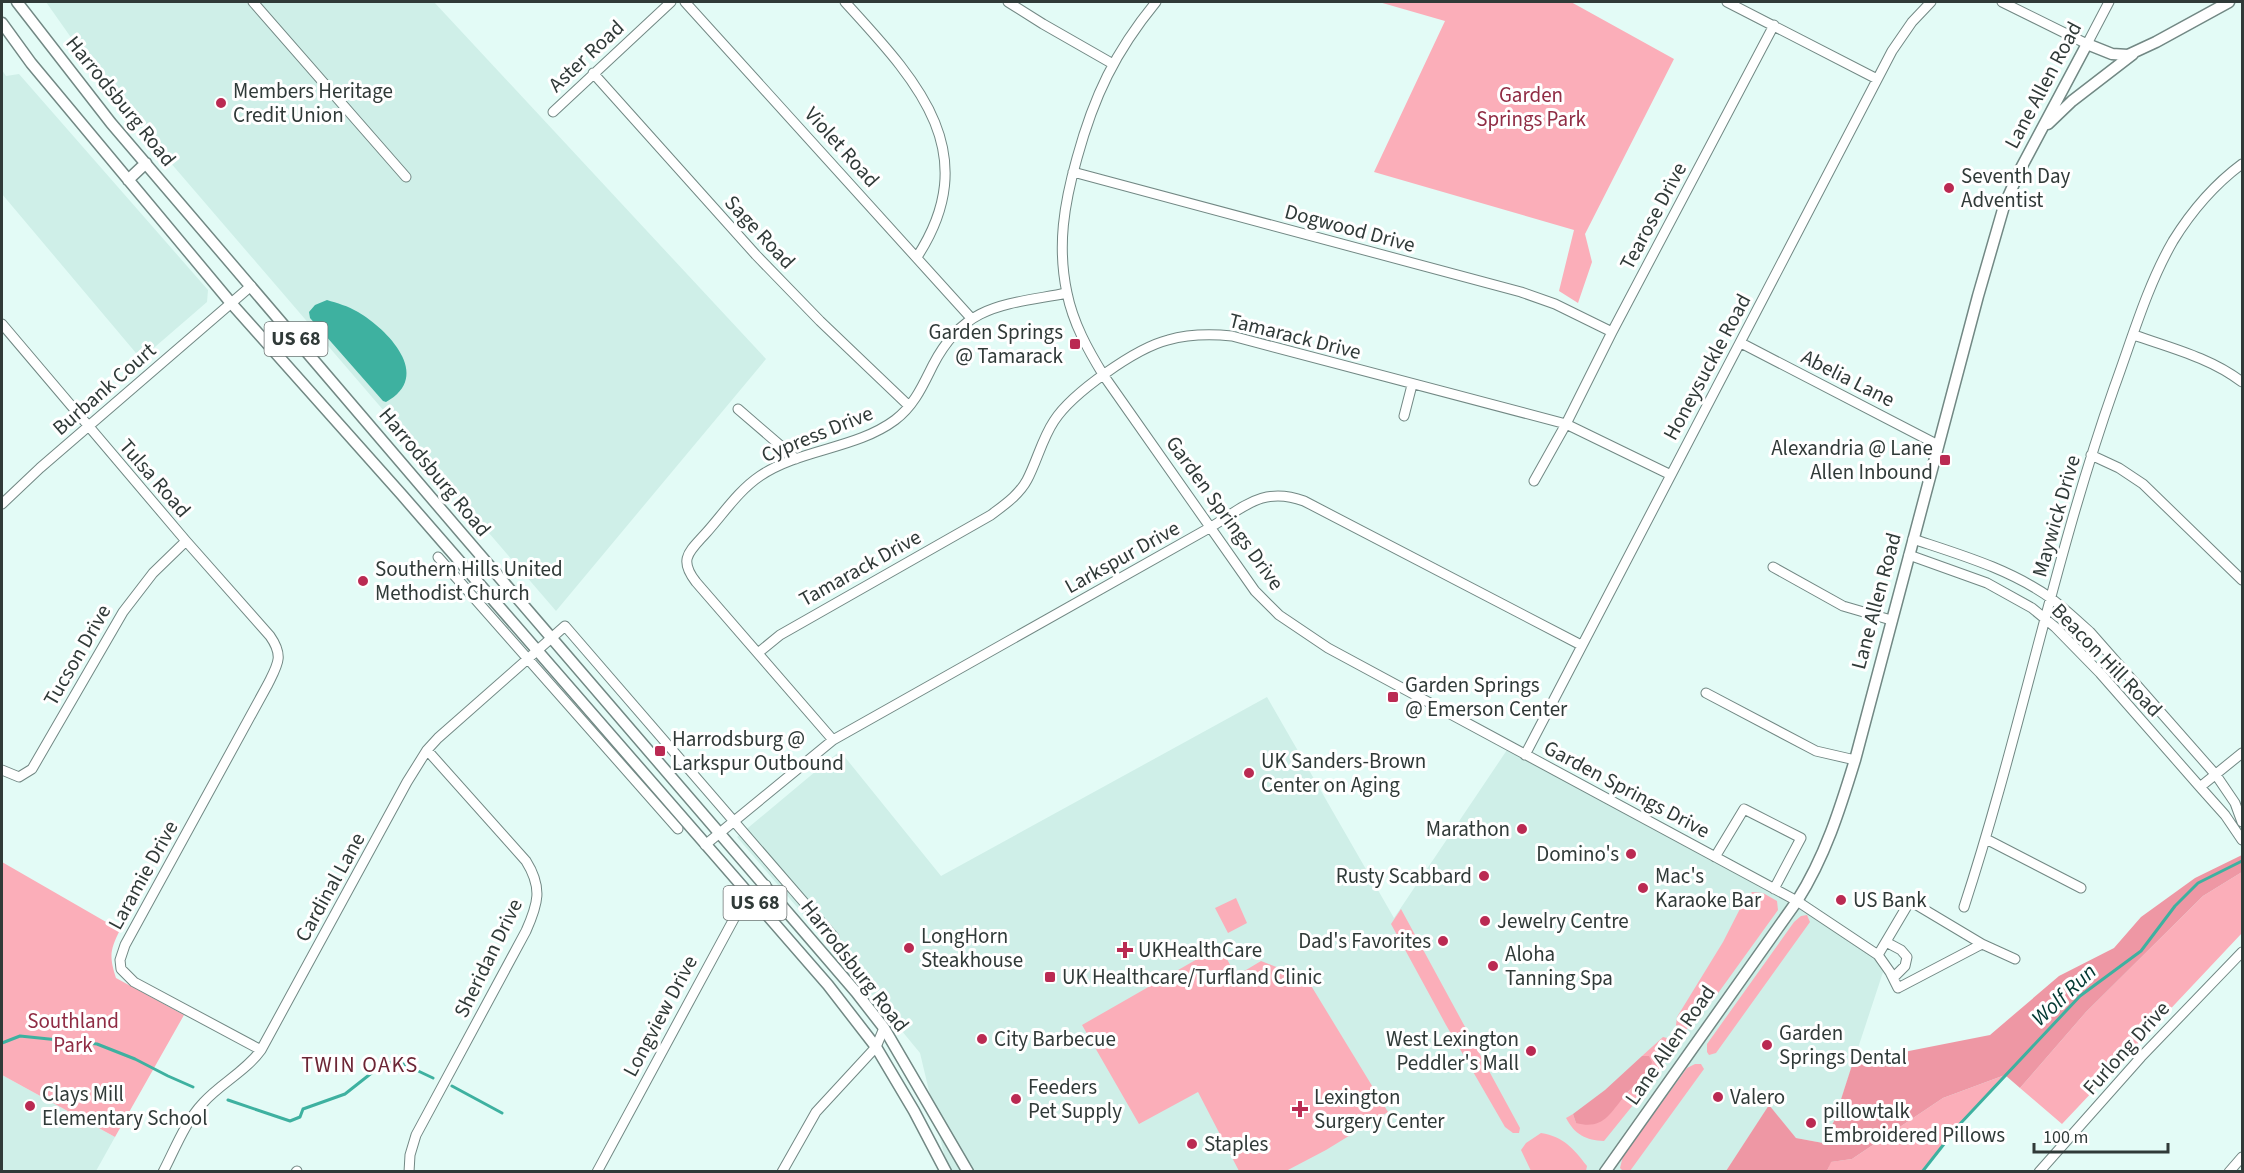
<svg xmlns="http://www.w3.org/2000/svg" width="2244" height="1173" font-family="'Source Sans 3',sans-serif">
<rect width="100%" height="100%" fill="#e3fbf6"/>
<path fill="#cfefe8" d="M46,2H434L766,359L556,611L108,90Z
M2,70L6,76L19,74L208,290L207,302L141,359L2,194Z
M1267,697L1394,918L1509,747L1797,901L1886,963L1834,1121L1823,1143L1796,1138L1769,1106L1726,1171H948L920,1053L874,997L737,837L840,751L941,876Z
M2,1075L115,1137L96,1171H2Z"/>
<path fill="#fbaeb9" d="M1379,2H1571L1674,59L1585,234L1592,262L1578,303L1559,291L1574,230L1374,172L1445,21Z
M2,862L120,930C110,950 109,956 116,978L184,1015L115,1137L2,1075Z
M2242,872V933L2062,1124L2020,1088L2086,1012L2203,896Z
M1752,892L1763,893L1777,901L1778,910L1716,996L1686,1030L1680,1029L1676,1025L1677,1017L1723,942L1745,899Z
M1236,898L1247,923L1228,933L1215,908Z
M1401,909L1520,1128L1519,1133H1513L1505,1127L1446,1025L1391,924Z
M1807,915L1810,922L1716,1053L1709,1055L1707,1052V1044L1794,922L1801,916Z
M1220,946L1236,976L1261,961L1307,979L1388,1112L1326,1150L1286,1171H1239L1198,1092L1139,1124L1082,1025Z
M1663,1037L1671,1039L1674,1044L1650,1084L1604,1141C1586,1140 1575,1135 1566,1118L1573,1114L1576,1123L1623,1098L1635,1084L1648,1076L1649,1056H1642Z
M1695,1064H1701L1704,1069L1630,1171H1623L1620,1168L1623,1156L1687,1068Z
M2005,1075L1959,1125L1921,1171L1827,1172L1830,1162L1852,1159L1943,1098Z
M1541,1133C1564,1137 1573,1148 1587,1166L1586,1171H1531L1521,1150L1526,1143Z"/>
<path fill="#ee97a4" d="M2242,855V872L2203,896L2086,1012L2020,1088L2005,1075L1943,1098L1852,1159L1831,1162L1827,1171H1726L1769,1105L1796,1138L1823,1143L1834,1121L1853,1062L1990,1035L2059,976L2114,948L2141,917L2195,878Z
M1642,1056H1649L1652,1062L1648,1076C1638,1082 1630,1088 1623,1098C1609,1115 1602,1130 1576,1123L1573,1114L1605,1090Z"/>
<path fill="#3eb1a0" d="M327,300C337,303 348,306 358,312C387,329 434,376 386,402L383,401L310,318L309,312L315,305Z"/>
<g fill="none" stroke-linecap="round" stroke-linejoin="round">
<path stroke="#3eb1a0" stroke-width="3" d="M2,1043L20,1036L97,1044L135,1059L168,1076L193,1087
M452,1086L502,1113
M228,1100L290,1121L300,1117L303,1109L345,1094L383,1064L397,1061L433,1078
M1922,1172L1959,1125L2080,996L2141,951L2175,906L2198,883L2242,861"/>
<g stroke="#728884" stroke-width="11">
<path id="minor" d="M253,2L406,177
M685,2L971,318
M845,2C915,79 986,151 917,257
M1008,2L1043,24L1113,64
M1156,2C1115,52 1094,96 1077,158C1064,204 1057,246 1067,293C1073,323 1088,350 1104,376L1255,591L1279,615L1328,648L1797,901L1878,955L1890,972L1898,988L1982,944L1910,901L1878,955
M1727,2L1877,79
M2002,2L2087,44L2109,2
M593,73L756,255L820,321L909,406
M553,112L671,2
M1073,172L1521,292L1555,304L1612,332
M2,324L186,541L270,636C284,656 278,664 268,684L125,945L120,960L121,969L134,982L261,1050
M2134,335C2171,348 2211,358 2242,382
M1741,343L1938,445
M738,409L796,459
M1404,416L1412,385
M2091,455L2119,468L2143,484L2242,580
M1534,481L1566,424L1612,332L1774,25
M2,504L40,468L251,286
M1913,539C1961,555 2010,569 2052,599C2065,609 2078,621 2090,632L2216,775L2235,803L2242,822
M1909,555L1987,583L2032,608L2055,627L2100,673L2200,787L2225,815L2242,840
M438,557L678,829
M1773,567L1843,606L1891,620
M758,653L780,635L991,515C1004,505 1019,495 1027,480C1037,461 1042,439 1054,421C1072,393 1136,348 1168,340C1189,334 1211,334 1232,336L1566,424L1671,475
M1706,693L1816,751L1855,760
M833,740L696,582C678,559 689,552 706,533C723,514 739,490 760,476C800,449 856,449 895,420C914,406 923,385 933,365C965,303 1005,305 1067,293
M1525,755L1892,51L1912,22L1931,2
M2,770L19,777L32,769L123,612L153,573L186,541
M2200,787L2242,753
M1986,839L2081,888
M705,845L833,740L1211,527C1244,507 1263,486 1304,501L1581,645
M1715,857L1744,809L1801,838L1774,889
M1964,907C2020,736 2054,558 2114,388C2132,339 2147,286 2173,241C2191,212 2215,184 2242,164
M1886,942L1901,950L1907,957L1905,966L1893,978
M1982,944L2015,959
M163,1172C175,1149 185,1122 203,1103C221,1083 245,1072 261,1050L407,782L427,750L438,738L565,626L834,937
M296,1172L297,1171
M409,1172L410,1155L416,1135L526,931C538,904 543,888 526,861L427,750
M597,1172L736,915L766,885
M782,1172L816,1112L876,1047L884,1028
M2039,1172L2141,1057L2242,952
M2229,1172L2242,1157"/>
</g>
<g stroke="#728884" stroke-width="13">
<path id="major" d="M17,2L111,123L463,535L856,992L884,1028L968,1172
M2,23L31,63L231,303L402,495L828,985L876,1047L914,1111L946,1172
M2048,124L2072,101L2133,54
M128,180L146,163
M1605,1172L1797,901C1825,857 1840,809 1855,760L1978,296L2004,206L2021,168L2087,44L2112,54L2128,55L2156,42L2229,2"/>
</g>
<use href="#minor" stroke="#fff" stroke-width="9"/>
<use href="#major" stroke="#fff" stroke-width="10"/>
</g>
<g fill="#ba2a52" stroke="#fff" stroke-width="2">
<circle cx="221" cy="103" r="6"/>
<circle cx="1949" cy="188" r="6"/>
<rect x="1069" y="338" width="12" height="12" rx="3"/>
<rect x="1939" y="454" width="12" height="12" rx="3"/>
<circle cx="363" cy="581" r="6"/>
<rect x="1387" y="691" width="12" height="12" rx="3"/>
<rect x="654" y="745" width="12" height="12" rx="3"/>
<circle cx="1249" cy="773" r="6"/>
<circle cx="1522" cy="829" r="6"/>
<circle cx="1631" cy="854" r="6"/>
<circle cx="1484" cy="876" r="6"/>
<circle cx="1643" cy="888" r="6"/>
<circle cx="1841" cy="900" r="6"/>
<circle cx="1485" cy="921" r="6"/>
<circle cx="1443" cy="941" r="6"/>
<circle cx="909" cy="948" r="6"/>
<path d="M1122 941h6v6h6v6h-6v6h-6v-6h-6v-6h6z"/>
<circle cx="1493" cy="966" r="6"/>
<rect x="1044" y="971" width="12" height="12" rx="3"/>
<circle cx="982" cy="1039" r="6"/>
<circle cx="1767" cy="1045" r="6"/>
<circle cx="1531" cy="1051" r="6"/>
<circle cx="1718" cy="1097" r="6"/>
<circle cx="1016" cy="1099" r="6"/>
<circle cx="30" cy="1106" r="6"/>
<path d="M1297 1100h6v6h6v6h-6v6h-6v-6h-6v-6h6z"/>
<circle cx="1811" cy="1123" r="6"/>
<circle cx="1192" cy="1144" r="6"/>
</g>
<g text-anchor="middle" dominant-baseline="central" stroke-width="6" stroke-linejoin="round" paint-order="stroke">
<g fill="#fff" stroke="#6e7574" stroke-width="1.5">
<rect x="264.5" y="322" width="63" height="34" rx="4.5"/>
<rect x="723.5" y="886" width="63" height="34" rx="4.5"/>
</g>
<g font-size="20" font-weight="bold" fill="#303a38">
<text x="296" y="339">US 68</text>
<text x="755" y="903">US 68</text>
</g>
<g font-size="21" fill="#303a38" stroke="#fff">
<text transform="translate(586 56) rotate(-43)">Aster Road</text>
<text transform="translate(2043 85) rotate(-62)">Lane Allen Road</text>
<text transform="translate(121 101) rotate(51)">Harrodsburg Road</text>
<text transform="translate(842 147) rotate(48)">Violet Road</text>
<text transform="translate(1653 216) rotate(-62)">Tearose Drive</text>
<text transform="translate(1350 228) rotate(15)">Dogwood Drive</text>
<text transform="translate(760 232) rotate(47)">Sage Road</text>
<text transform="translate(1295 336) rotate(14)">Tamarack Drive</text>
<text transform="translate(1707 367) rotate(-62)">Honeysuckle Road</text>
<text transform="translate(1848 378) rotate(27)">Abelia Lane</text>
<text transform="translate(104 389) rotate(-41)">Burbank Court</text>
<text transform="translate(817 434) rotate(-22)">Cypress Drive</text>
<text transform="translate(435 472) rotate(50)">Harrodsburg Road</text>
<text transform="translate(155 478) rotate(49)">Tulsa Road</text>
<text transform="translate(1225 513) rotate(54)">Garden Springs Drive</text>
<text transform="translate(2056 516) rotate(-74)">Maywick Drive</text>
<text transform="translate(1122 557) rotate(-29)">Larkspur Drive</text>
<text transform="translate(860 568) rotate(-29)">Tamarack Drive</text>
<text transform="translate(1876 601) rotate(-75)">Lane Allen Road</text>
<text transform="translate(77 655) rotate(-60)">Tucson Drive</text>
<text transform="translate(2107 660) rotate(46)">Beacon Hill Road</text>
<text transform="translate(1627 789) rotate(28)">Garden Springs Drive</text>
<text transform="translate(143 875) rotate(-61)">Laramie Drive</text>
<text transform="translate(330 887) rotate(-61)">Cardinal Lane</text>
<text transform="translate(488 958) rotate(-64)">Sheridan Drive</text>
<text transform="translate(855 966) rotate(52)">Harrodsburg Road</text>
<text transform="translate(660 1016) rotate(-62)">Longview Drive</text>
<text transform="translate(1670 1045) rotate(-55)">Lane Allen Road</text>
<text transform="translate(2126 1048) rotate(-48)">Furlong Drive</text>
</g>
<g font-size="21" fill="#303a38" stroke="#fff" text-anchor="start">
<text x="233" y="91">Members Heritage<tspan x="233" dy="24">Credit Union</tspan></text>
<text x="1961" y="176">Seventh Day<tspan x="1961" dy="24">Adventist</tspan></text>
<text x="1063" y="332" text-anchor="end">Garden Springs<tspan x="1063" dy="24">@ Tamarack</tspan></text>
<text x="1933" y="448" text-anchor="end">Alexandria @ Lane<tspan x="1933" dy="24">Allen Inbound</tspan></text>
<text x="375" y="569">Southern Hills United<tspan x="375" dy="24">Methodist Church</tspan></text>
<text x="1405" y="685">Garden Springs<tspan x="1405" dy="24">@ Emerson Center</tspan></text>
<text x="672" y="739">Harrodsburg @<tspan x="672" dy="24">Larkspur Outbound</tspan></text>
<text x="1261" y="761">UK Sanders-Brown<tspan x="1261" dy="24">Center on Aging</tspan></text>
<text x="1510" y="829" text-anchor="end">Marathon</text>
<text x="1619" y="854" text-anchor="end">Domino's</text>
<text x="1472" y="876" text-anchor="end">Rusty Scabbard</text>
<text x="1655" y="876">Mac's<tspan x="1655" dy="24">Karaoke Bar</tspan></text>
<text x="1853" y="900">US Bank</text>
<text x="1497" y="921">Jewelry Centre</text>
<text x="921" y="936">LongHorn<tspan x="921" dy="24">Steakhouse</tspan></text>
<text x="1431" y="941" text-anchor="end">Dad's Favorites</text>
<text x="1138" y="950">UKHealthCare</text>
<text x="1505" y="954">Aloha<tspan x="1505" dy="24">Tanning Spa</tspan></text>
<text x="1062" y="977">UK Healthcare/Turfland Clinic</text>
<text x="1779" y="1033">Garden<tspan x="1779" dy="24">Springs Dental</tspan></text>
<text x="994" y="1039">City Barbecue</text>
<text x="1519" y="1039" text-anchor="end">West Lexington<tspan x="1519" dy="24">Peddler's Mall</tspan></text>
<text x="1028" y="1087">Feeders<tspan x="1028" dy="24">Pet Supply</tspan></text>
<text x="42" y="1094">Clays Mill<tspan x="42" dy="24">Elementary School</tspan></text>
<text x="1314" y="1097">Lexington<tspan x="1314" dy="24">Surgery Center</tspan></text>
<text x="1730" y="1097">Valero</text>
<text x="1823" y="1111">pillowtalk<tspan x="1823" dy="24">Embroidered Pillows</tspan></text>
<text x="1204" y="1144">Staples</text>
</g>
<g font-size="21" fill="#902c44" stroke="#fff">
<text x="1531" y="95">Garden<tspan x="1531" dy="24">Springs Park</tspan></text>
<text x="73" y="1021">Southland<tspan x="73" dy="24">Park</tspan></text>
</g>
<g font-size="22" font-style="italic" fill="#023932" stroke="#fff">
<text transform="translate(2064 995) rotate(-43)">Wolf Run</text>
</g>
<g font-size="22" letter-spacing="1.5" fill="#6c2635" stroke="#fff">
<text x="360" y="1065">TWIN OAKS</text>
</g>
</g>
<rect width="2244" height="1173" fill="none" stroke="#303a38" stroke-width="6"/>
<path d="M2034 1143v9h134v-9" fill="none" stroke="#303a38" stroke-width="3"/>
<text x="2043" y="1143" font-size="18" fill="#303a38" stroke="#ffffff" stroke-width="4.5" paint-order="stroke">100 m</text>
</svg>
